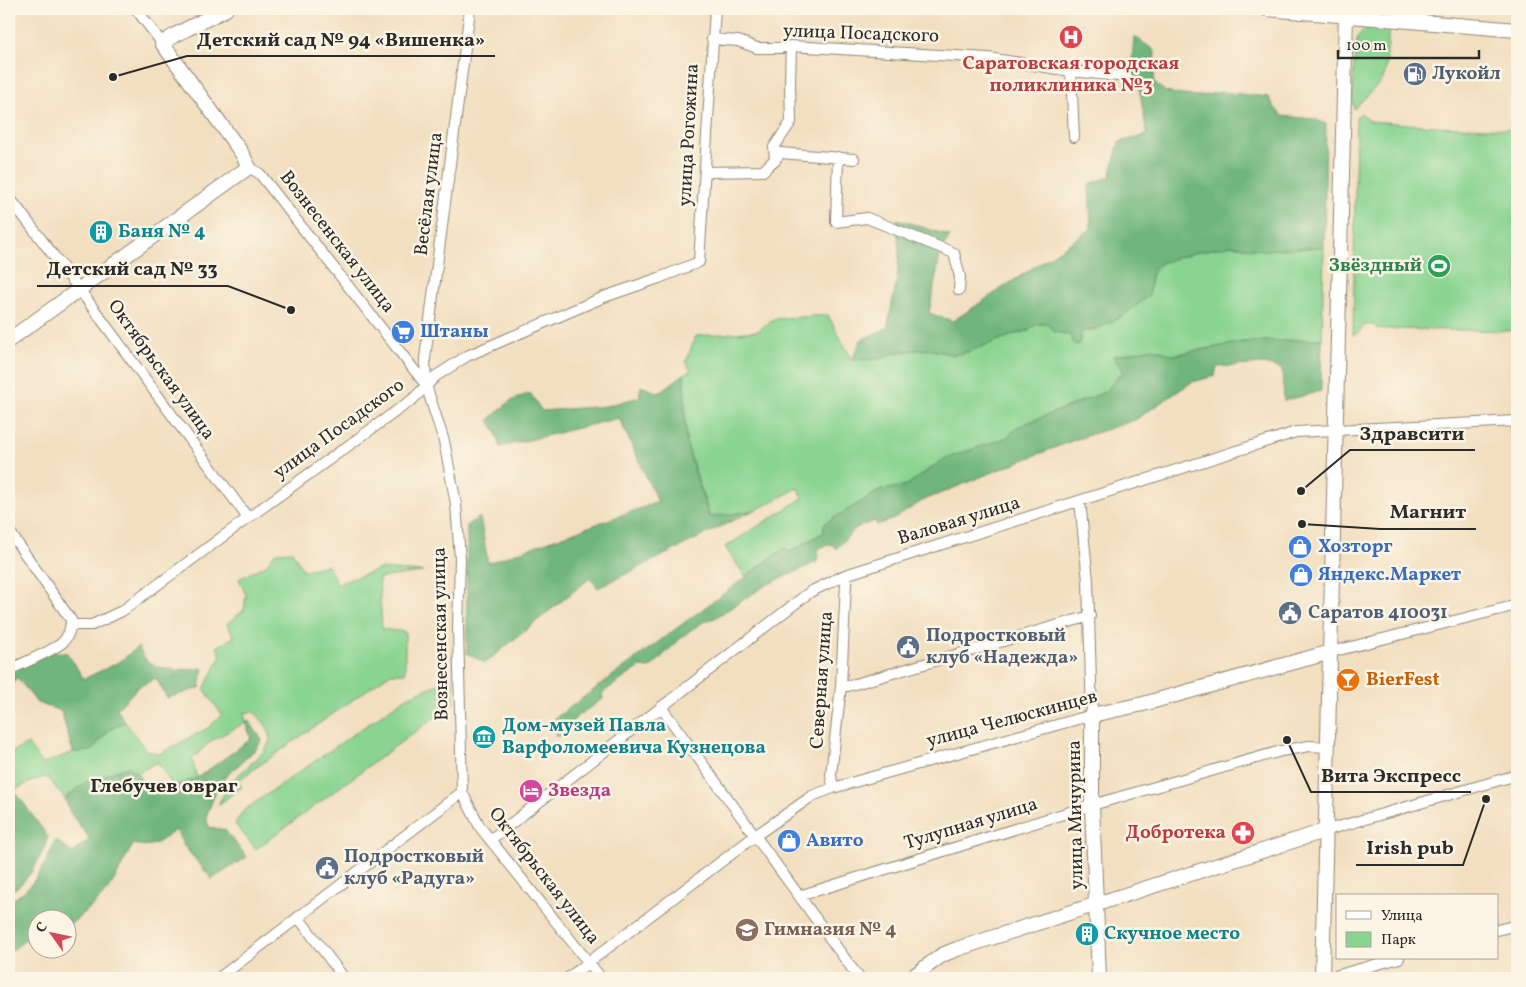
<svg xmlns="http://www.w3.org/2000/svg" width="1526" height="987" font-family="Vollkorn,serif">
<rect width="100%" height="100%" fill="#fcf5e5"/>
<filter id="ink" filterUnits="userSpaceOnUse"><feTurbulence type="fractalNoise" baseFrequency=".02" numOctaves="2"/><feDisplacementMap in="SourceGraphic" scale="10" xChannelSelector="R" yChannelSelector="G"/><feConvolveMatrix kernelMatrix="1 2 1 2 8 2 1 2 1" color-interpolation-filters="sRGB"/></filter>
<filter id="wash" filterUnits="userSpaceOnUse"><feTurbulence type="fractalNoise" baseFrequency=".0096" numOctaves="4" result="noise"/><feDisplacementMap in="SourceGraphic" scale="20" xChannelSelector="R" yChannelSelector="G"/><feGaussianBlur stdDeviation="1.12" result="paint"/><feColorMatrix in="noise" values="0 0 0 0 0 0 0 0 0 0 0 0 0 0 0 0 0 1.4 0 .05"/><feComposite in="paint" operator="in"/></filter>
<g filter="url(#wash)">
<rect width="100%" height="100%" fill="#f2dfc0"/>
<path fill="#8ad491" stroke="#5a805e" d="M1379,24L1389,25L1386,68L1383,80L1354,109C1351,99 1354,44 1359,35C1364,28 1371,26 1379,24Z
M1361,113L1370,121L1432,126L1517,129V331L1387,329L1376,328L1374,325H1365L1359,332L1353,335L1356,124V117Z
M1232,245L1263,250L1324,247L1322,339L1243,342L1173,355L1153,348L1113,356L1123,371L1105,392L1017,427L1006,438L944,459L907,485L879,491L824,524V532L790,552L785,548L745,576L725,547L803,498L798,488L756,510L710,517L686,442L684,374L691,371L686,361L696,336L758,331L773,319L828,315L852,360L879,359L896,352L929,349L954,355L1015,334L1028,331L1037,324H1049L1081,332L1097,329L1119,318L1149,295L1151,275L1160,263L1197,252Z
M292,551L303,570L328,565L337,584L380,569L423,572L379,578L382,629L405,632V673H391L237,781L242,787L218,805C222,797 226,789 232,782C241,769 269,754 270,738C270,727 261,719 254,712L244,713L246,722L211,741L192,759L197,778L161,799L173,786L157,762L137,773L128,767L88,781L65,799L47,777L37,779L14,790L9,787V754L28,744L42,764L73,752L91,751L109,730L125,722L146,750L159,754L208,728L222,715L204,689L221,656L217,647L234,637L227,624L244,610L246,595L239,579L266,565L276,552Z
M453,678L454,703L256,849L235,824L243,811L407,697Z"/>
<path fill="#6fb67b" stroke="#4d7053" d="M1134,36L1155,51L1154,83L1166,92L1182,95L1201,96L1221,92L1269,97L1272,104L1282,116L1314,119L1326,124L1324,247L1263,250L1232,245L1197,252L1160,263L1151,275L1149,295C1129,313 1108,327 1081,332L1080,344H1074L1070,335L1054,332L1048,324H1037L1028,331L1015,334L968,352L954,355L929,349L896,352L879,359L852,360L861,340L887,328L897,280L899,256L897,219L950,236L940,255L929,313L953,321L1091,229L1089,184L1110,177L1119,142L1147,135L1138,80L1131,74Z
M1322,339L1321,391L1284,401L1282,369L1264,364L1217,367L1215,376L1192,382L1135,420L1074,440L988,474L922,501L894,519L877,525L875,521L856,528L836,549L832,544L819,548L817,562L766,585L715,618C691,623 668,652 650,668L640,667L602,693L603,699L577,716L561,736H555L553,720L785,548L790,552L824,532V524L879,491L907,485L944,459L1006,438L1017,427L1105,392L1123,372L1113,356L1153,348L1173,355L1243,342Z
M684,374L686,442L709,517L752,511L598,588L590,578L485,663L467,653V525L480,517L488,563L658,502L619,418L500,447L496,432L489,420L510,401L530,393L542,411L606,406L639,397L641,386L659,393Z
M138,647C141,652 145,660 150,663C164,672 187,670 203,668L200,688L167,698L156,678L138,687L117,709L125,722L109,730L91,751L73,752L61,711L37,703L17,677L9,687V662L13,660L55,652L67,653L84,679L119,662Z
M249,721L262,740L256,749L219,783L206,817L209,827L225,830L247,857L212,879L184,846L176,830C160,841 154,849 134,844C125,856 121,870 113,882C101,901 84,913 68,926V920H38L37,947L29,937L9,953V901C33,891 46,863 56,840L72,853L90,839L71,814L65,799L87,781L128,767L137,773L151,795L197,778L251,739L246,722Z
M9,787L14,790L48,837C42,856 28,884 9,892Z"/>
</g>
<g filter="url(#ink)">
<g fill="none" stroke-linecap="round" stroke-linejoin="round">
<g stroke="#8e8576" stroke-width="12">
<path id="minor" d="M136,9L162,43
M712,39L738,41L757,48H779L791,46L988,58L1071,71L1127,77
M1071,71L1074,137
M838,157L836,222L867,218L954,253L960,277L959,290
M775,161L774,147L791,122L790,84L791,46
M249,167L260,174L426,385L444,441L456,504L460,559L458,628L462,792L480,827L601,978
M705,172L763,171L781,153L854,159
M9,197L79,289L248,518
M426,385L425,358L470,9
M1515,421L1517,436
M9,531L71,620C71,628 69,635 63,642C55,650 21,664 9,670
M71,625H92L122,611L248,518L413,399L436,376L467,356L604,297L659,278L699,262L715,9
M1331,652L1517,605
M841,686H848L1090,616
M661,707L859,978
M833,788L831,775L841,686L846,583L845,575
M1324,831L1517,775
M490,840L810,592L845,575L1296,432L1517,421
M799,896L1092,805L1281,751L1309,746L1327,747
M298,917L344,978
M1497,930L1517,925
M219,978L462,792
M568,978L755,836L812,796L833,788L1092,715L1088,581L1080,501
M1328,978L1399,958"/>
</g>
<g stroke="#8e8576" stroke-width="16">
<path id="major" d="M1267,9L1517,30
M9,340L249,167L241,152L162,43L177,34L226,9
M911,978L942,955L957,949L1324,831
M1099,978L1092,805V715L1143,704L1331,652
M1322,978L1346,14"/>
</g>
<use href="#minor" stroke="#fff" stroke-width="10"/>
<use href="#major" stroke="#fff" stroke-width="14"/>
</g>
</g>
<defs>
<g id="hospital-disc" transform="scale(1.25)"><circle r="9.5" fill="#e0444e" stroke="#fcf5e5"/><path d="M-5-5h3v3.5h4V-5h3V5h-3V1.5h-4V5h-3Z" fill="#fff"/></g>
<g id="fuel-disc" transform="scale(1.25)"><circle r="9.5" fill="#5c6f8a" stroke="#fcf5e5"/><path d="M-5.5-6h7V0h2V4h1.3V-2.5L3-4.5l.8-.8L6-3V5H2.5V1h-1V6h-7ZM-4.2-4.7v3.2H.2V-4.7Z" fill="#fff"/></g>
<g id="building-disc" transform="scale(1.25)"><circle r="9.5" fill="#0f9aa8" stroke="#fcf5e5"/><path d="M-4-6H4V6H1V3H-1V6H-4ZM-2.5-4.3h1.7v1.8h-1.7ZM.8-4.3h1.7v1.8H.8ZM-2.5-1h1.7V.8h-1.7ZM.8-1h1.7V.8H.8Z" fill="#fff"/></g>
<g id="stadium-disc" transform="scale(1.25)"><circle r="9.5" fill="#2e9e5b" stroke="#fcf5e5"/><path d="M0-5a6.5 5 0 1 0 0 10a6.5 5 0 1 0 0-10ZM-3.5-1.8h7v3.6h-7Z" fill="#fff"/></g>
<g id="supermarket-disc" transform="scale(1.25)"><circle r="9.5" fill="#3f7fe0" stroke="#fcf5e5"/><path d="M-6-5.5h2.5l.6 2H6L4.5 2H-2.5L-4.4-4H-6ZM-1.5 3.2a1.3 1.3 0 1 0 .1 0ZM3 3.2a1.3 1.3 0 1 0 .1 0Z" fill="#fff"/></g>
<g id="shop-disc" transform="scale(1.25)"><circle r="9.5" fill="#3f7fe0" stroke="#fcf5e5"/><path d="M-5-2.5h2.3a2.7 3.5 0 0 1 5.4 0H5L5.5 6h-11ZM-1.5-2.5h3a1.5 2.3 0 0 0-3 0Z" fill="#fff"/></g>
<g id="civic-disc" transform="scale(1.25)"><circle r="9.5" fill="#5c6f8a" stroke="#fcf5e5"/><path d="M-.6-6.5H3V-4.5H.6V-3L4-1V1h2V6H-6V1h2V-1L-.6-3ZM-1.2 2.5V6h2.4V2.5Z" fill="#fff"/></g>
<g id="bar-disc" transform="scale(1.25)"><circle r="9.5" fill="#e8710a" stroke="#fcf5e5"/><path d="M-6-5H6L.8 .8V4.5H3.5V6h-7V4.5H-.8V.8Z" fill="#fff"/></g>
<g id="museum-disc" transform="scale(1.25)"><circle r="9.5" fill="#0f9aa8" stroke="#fcf5e5"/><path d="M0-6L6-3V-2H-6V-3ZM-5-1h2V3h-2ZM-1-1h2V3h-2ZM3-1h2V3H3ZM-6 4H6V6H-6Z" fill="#fff"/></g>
<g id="hotel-disc" transform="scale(1.25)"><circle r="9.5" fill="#d1479c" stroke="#fcf5e5"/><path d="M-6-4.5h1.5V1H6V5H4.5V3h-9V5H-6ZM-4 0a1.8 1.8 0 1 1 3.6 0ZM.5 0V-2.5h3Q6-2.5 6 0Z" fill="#fff"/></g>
<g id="pharmacy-disc" transform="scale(1.25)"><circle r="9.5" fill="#e0444e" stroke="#fcf5e5"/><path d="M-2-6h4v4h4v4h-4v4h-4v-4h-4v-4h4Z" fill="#fff"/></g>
<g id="school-disc" transform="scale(1.25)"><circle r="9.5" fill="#8d6e63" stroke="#fcf5e5"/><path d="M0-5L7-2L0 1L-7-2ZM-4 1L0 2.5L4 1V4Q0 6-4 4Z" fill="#fff"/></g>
</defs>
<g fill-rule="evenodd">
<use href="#hospital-disc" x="1071" y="37"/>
<use href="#fuel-disc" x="1415" y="74"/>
<use href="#building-disc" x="101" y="232"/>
<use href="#stadium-disc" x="1439" y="266"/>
<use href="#supermarket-disc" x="403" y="332"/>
<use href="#shop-disc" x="1300" y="547"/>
<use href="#shop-disc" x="1301" y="575"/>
<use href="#civic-disc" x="1290" y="613"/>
<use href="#civic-disc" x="908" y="647"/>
<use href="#bar-disc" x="1348" y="680"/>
<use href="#museum-disc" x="484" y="737"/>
<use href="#hotel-disc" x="531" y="791"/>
<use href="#pharmacy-disc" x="1243" y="833"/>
<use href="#shop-disc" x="789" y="841"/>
<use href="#civic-disc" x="327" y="868"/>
<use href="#school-disc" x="747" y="930"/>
<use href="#building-disc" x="1087" y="934"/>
</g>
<g text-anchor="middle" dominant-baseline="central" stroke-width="5" stroke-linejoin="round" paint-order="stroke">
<g font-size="19" fill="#2b2b2b" stroke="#fcf5e5">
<text transform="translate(861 34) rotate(2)">улица Посадского</text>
<text transform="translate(689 135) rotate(-87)">улица Рогожина</text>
<text transform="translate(429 194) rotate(-83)">Весёлая улица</text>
<text transform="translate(337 242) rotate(52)">Вознесенская улица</text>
<text transform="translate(161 370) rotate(54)">Октябрьская улица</text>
<text transform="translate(339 429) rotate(-36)">улица Посадского</text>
<text transform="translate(959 521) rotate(-17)">Валовая улица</text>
<text transform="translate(441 634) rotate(-91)">Вознесенская улица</text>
<text transform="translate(822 680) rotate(-86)">Северная улица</text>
<text transform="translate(1012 719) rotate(-15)">улица Челюскинцев</text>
<text transform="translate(1076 815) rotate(-91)">улица Мичурина</text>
<text transform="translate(971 824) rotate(-17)">Тулупная улица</text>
<text transform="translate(544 876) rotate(52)">Октябрьская улица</text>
</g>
<g font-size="19" font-weight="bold" fill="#be3a42" stroke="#fcf5e5">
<text x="1071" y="64">Саратовская городская<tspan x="1071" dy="22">поликлиника №3</tspan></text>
<text x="1226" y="833" text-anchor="end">Добротека</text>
</g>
<g font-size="19" font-weight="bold" fill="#4e5e75" stroke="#fcf5e5" text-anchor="start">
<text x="1432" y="74">Лукойл</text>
<text x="1308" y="613">Саратов 410031</text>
<text x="926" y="636">Подростковый<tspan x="926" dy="22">клуб «Надежда»</tspan></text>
<text x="344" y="857">Подростковый<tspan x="344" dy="22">клуб «Радуга»</tspan></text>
</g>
<g font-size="19" font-weight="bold" fill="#0d838f" stroke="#fcf5e5" text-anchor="start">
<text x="118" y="232">Баня № 4</text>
<text x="502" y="726">Дом-музей Павла<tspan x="502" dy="22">Варфоломеевича Кузнецова</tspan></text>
<text x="1104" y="934">Скучное место</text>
</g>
<g font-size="19" font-weight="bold" fill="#27864d" stroke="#fcf5e5" text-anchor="end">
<text x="1422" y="266">Звёздный</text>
</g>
<g font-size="19" font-weight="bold" fill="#366cbe" stroke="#fcf5e5" text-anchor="start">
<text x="420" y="332">Штаны</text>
<text x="1318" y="547">Хозторг</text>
<text x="1318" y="575">Яндекс.Маркет</text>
<text x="806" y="841">Авито</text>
</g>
<g font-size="19" font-weight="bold" fill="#c56008" stroke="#fcf5e5" text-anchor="start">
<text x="1366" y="680">BierFest</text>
</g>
<g font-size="19" font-weight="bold" fill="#b23c85" stroke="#fcf5e5" text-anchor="start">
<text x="548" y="791">Звезда</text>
</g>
<g font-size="19" font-weight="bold" fill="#785e54" stroke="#fcf5e5" text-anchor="start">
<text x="764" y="930">Гимназия № 4</text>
</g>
<g font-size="20" font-weight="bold" fill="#2b2b2b" stroke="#fcf5e5">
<text x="164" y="787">Глебучев овраг</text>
</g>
</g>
<path fill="none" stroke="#2b2b2b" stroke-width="2" d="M113 77L187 56H495M291 310L228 286H37M1301 491L1350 450H1475M1302 524L1380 529H1476M1287 740L1311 792H1471M1486 799L1463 865H1356"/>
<g fill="#2b2b2b" stroke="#fcf5e5" stroke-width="2">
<circle cx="113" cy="77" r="5"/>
<circle cx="291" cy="310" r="5"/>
<circle cx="1301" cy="491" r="5"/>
<circle cx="1302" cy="524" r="5"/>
<circle cx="1287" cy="740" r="5"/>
<circle cx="1486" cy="799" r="5"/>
</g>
<g font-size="20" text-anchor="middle" font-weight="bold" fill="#2b2b2b" stroke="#fcf5e5" stroke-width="5" stroke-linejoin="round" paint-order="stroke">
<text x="341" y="46">Детский сад № 94 «Вишенка»</text>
<text x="132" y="275">Детский сад № 33</text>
<text x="1412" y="440">Здравсити</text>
<text x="1428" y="518">Магнит</text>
<text x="1391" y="782">Вита Экспресс</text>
<text x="1410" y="854">Irish pub</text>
</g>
<rect width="1526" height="987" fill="none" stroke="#fcf5e5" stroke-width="30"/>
<rect x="1336" y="894" width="162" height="65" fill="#fcf5e5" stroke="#a8a49b"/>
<rect x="1346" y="911" width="25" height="8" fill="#ffffff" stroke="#a8a49b"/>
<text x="1381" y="920" font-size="15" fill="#2b2b2b">Улица</text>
<rect x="1346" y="932" width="25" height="15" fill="#8ad491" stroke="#a8a49b"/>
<text x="1381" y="944" font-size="15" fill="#2b2b2b">Парк</text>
<g transform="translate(52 934) rotate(303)"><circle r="24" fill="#fcf5e5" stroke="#a8a49b"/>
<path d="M0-4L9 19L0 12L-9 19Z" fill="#d1495b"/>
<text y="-8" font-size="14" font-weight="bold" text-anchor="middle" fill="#2b2b2b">С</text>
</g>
<path d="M1338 50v8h141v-8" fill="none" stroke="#2b2b2b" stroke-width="2.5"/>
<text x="1346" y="50" font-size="15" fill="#2b2b2b" stroke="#fcf5e5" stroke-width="4" paint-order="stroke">100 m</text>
</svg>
